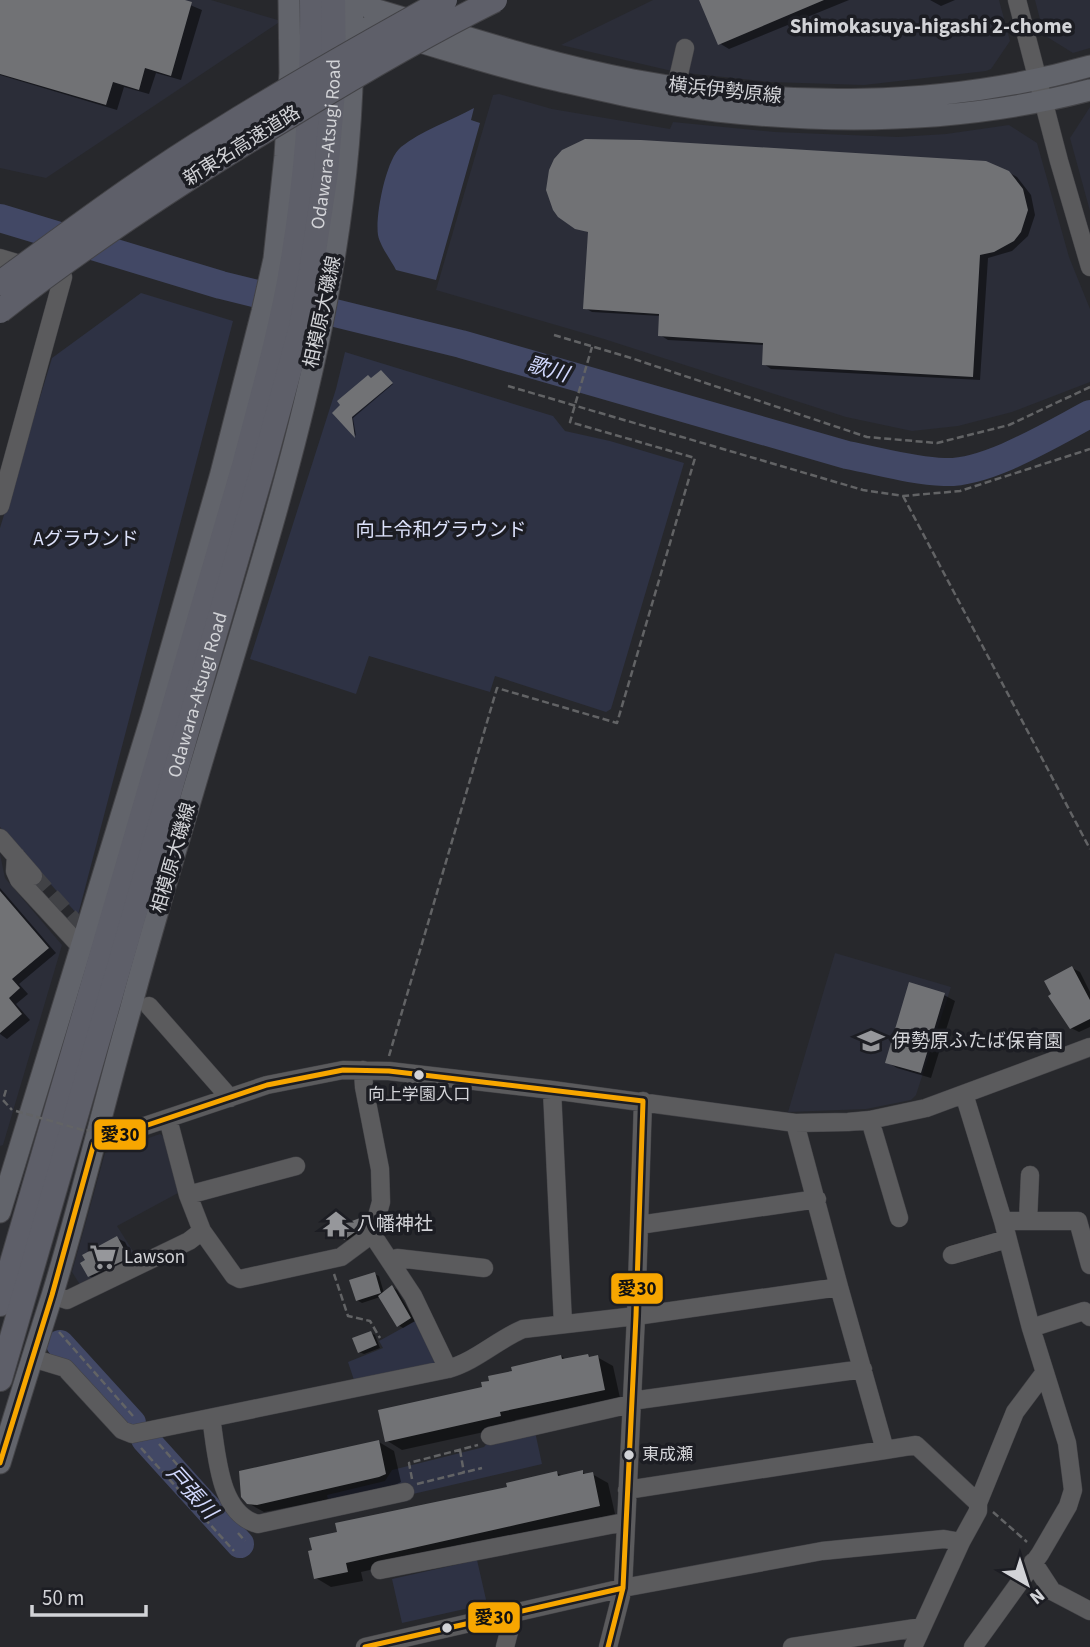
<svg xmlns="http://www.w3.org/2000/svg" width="1090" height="1647" font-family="'Source Sans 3','Noto Sans JP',sans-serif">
<rect width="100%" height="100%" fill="#27282c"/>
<path fill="#2b2d38" d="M0,0H211L281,21L46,178L0,168Z
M653,0H999L1010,41L991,69L986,71L864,85L770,82L676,72L561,45Z
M1035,0H1090V48L1073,53L1044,35Z
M499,94L552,109L670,129L673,122L775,132L898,137L946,134L1009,125L1037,143L1069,257L1090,309V382L1012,412L958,426L912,431L846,417L604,339L436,290L493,95Z
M1090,107V211L1070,138Z
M0,854L5,878L62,945L3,1145L0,1146Z
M835,953L951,987L916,1095L911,1100L866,1109L788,1112Z
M160,1134L164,1137L178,1193L117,1226L138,1259L82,1288L72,1272L105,1153Z"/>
<path fill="#2e3244" d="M141,293L233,321L78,915L0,827V528L52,358Z
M345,352L553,416L565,431L610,441L684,463L611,709L606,712L495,676L490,692L369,656L356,694L250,659L336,389Z
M417,1320L439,1364L355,1383L348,1362L383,1348L379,1341Z
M534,1427L542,1464L331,1513L327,1495L385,1481L392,1470L484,1447L492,1437Z
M477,1560L487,1604L402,1623L392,1579Z"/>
<path fill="#424865" d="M474,108L471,120L480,123L436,280L396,270C391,260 380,246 378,235C375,216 386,159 401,147C421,131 452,120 474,108Z"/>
<path fill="#0007" d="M0,0H178L202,10L181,80L156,73L149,94L124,87L117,110L0,75Z
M704,0H849L729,49L719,43Z
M930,0H955L941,6Z
M1008,172L1017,177L1031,195L1035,215L1028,236L1012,251L988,258L980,380L771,369L764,364L765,345L668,340L660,335L661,316L592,312L585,308L590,233L576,227Z
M382,373L393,384L353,418L356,436L335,413Z
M0,888L56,953L19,984L28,994L16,1004L30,1020L7,1039L0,1034Z
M1072,968L1080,972L1090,992V1027L1079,1032L1071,1028Z
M944,995L955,1001L931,1078L897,1068L887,1062Z
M360,1220L365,1222L367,1228L350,1241L345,1239Z
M117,1238L125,1242L135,1262L97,1280L89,1276Z
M374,1274L379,1276L384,1293L392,1287L397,1290L415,1321L403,1328L398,1325L380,1297L362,1303L357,1300Z
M371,1333L375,1335L380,1348L364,1354L359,1352Z
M561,1356L567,1360L588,1356L591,1358L597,1357L613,1366L620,1398L515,1420L516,1425L402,1450L386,1440L484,1388Z
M379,1442L394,1451L401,1482L389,1488L264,1512L248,1503Z
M582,1472L588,1475L592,1474L608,1483L615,1514L361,1572L363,1581L331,1587L316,1578L310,1553L557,1473L563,1476Z"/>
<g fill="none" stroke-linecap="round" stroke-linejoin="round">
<path stroke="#424865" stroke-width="28" d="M0,218L221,285L461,344L847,455C879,461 912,471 944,472C987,474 1052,434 1090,414
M60,1344L132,1423
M145,1439L240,1544"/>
</g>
<path fill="#717275" d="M0,0H185L192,2L171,76L145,68L139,90L113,82L106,105L0,74Z
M699,0H824L718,45Z
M585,139L641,140L986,161L1009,171L1023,189L1028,210L1021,232L1014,241L994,252L980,255L973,377L762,365L763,343L658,336L659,314L583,309L588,232L575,229L558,217L553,210L546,190L549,170L554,159L562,150Z
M381,370L393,383L352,417L355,438L332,413L340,405L337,401L368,375L371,378Z
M0,891L49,948L12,979L20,988L9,998L22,1014L0,1033Z
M1072,966L1090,1000V1019L1070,1029L1048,996L1051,994L1044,981Z
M909,982L945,993L921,1073L885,1063Z
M360,1218L362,1227L344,1240L338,1226Z
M117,1236L129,1258L88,1277L80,1263L85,1260L82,1255Z
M375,1272L381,1293L356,1301L349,1280Z
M392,1285L411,1318L397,1327L378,1296Z
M371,1331L377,1345L358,1353L352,1338Z
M588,1354L589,1357L598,1355L605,1390L500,1412L501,1416L385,1442L378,1410L482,1387L481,1382L489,1381L488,1376L512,1371L511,1367L561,1355L562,1359Z
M379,1440L386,1474L379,1477L257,1505L247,1504L241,1497L239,1471Z
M583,1470V1474L593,1472L600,1506L346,1563L348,1572L314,1579L308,1551L312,1550L309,1538L337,1532L335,1523L507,1487L506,1483L557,1471L558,1476Z"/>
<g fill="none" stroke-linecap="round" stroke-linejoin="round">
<path stroke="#414246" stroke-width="18" stroke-dasharray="18 9" stroke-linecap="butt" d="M33,876L91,941"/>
<g stroke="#434347" stroke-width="19">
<path id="minor" d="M1017,0L1059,161L1090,267
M676,87L685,48
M0,258L63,277L0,506
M0,838L33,876
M16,856L15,871L19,880L80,946
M149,1006L230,1098
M552,1090L563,1324
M964,1094L1003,1221L1031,1328L1067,1443L1073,1490L1068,1506L1040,1554L973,1647
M168,1119L188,1195L202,1231L234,1276L240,1279L341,1257L372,1234L381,1202L380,1169L364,1087L363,1070
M870,1120L899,1218
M795,1123L839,1287
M94,1143L267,1085L343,1070L389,1071L552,1090L795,1123L848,1122L870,1120L926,1108L1090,1047
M188,1195L296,1166
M1003,1221H1078L1090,1265
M1028,1221L1030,1175
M639,1225L817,1199
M372,1234L413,1296L448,1369
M952,1255L1007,1239
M391,1262L397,1258L484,1268
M52,1295L67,1300L189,1241L202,1231
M1031,1328L1084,1311L1090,1317
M32,1358L65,1368L122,1430L132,1434L448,1369C476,1361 497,1340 523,1329L636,1316L839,1287L885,1450L627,1490
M631,1401L863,1369
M211,1418C217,1452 218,1514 258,1524L405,1492
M490,1436L631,1404
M885,1450L916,1445L978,1503
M961,1542L978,1511V1503L1015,1412L1045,1372
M1033,1562L1052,1591L1090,1611
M380,1570L625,1522
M365,1647L623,1588L822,1551L944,1539L961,1542L913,1647
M505,1647L510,1628V1615
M608,1647L623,1588L636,1316L643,1101
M792,1647L922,1627"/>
</g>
<g stroke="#434347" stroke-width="23">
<path id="major" d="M367,7C455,33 542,63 633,80C783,108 943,108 1090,66
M368,27C431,44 493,66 556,80C609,92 664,105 717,111C842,125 969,122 1090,90
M0,1212L152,715L220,477L262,312L274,259L285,156L290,73L289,0
M0,1463C17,1407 34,1352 52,1296C81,1202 103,1106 130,1011C150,935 173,860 195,785C270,530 363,269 352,0"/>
</g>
<g stroke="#434347" stroke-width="26">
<g id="highway">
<path d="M0,1304L245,462C262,397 281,331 292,265C307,177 313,89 312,0"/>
<path id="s1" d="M0,1379L262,471L301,327L311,271L326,172L334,79L333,0"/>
</g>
</g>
<path stroke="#626365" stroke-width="2.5" stroke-dasharray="7 3.5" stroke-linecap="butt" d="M554,335L631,358L867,437L937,443L1009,425L1090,387
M508,386L863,490L903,496L960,491L1090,449
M903,496L1090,849
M389,1056L497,688L617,723L695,458L570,422L592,347
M6,1090L3,1100L12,1110
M334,1274L348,1316L370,1321L380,1338
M59,1332L133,1416
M159,1444L212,1504
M141,1448L234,1551
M460,1450L464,1473
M412,1479L409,1463L478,1445
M417,1484L482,1468
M993,1512L1027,1542
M238,1533L245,1541"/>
<use href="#minor" stroke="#5b5b5d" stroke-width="18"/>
<use href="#major" stroke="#62646b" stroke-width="21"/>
<use href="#highway" stroke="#5e5f69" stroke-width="24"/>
<g stroke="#434347" stroke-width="26" stroke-linecap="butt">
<path id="highway-bridge" d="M0,283C72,231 143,177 219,131C293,85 369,42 445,0
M0,311C92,239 191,175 291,115C358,74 426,34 495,0"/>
</g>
<path stroke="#626365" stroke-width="2.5" stroke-dasharray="7 3.5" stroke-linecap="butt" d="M16,1111L86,1131L127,1120"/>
<use href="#highway-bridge" stroke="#5e5f69" stroke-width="24"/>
<g stroke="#1c1d23" stroke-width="10">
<path id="bus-1" d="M0,1463L52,1295L94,1143L267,1085L343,1070L389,1071L643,1101L636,1316L623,1588L608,1647
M365,1647L623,1588"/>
</g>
<use href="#bus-1" stroke="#f7a600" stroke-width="5"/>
</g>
<defs>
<g id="school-bare" transform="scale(2.1)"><path d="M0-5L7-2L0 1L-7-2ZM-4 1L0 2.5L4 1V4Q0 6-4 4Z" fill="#96979b" stroke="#1c1d23" stroke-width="2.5" paint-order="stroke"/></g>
<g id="temple-bare" transform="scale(2.1)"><path d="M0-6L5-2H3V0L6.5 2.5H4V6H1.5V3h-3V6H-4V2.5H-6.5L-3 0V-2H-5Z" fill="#96979b" stroke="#1c1d23" stroke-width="2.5" paint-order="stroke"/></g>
<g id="supermarket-bare" transform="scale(2.1)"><path d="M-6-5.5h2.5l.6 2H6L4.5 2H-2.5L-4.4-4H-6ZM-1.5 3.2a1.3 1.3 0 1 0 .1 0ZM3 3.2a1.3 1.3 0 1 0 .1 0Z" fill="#96979b" stroke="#1c1d23" stroke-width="2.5" paint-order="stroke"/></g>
</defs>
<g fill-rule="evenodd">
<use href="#school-bare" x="871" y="1041"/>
<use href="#temple-bare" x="336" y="1224"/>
<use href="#supermarket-bare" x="103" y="1257"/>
</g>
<g fill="#d2d3d7" stroke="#1c1d23" stroke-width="2.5">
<circle cx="419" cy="1075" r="6"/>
<circle cx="629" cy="1455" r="6"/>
<circle cx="447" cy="1628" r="6"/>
</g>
<g text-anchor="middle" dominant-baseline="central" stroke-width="7" stroke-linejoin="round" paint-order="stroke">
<g font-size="17" fill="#d2d3d7" stroke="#1c1d23">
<text x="419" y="1095">向上学園入口</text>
<text x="642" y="1455" text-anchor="start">東成瀬</text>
</g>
<g font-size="19" fill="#d2d3d7" stroke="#1c1d23">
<text transform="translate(725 91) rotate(6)">横浜伊勢原線</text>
<text stroke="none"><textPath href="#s1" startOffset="1279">Odawara-Atsugi Road</textPath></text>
<text transform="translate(242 146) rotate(-32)">新東名高速道路</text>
<text transform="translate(323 312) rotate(-78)">相模原大磯線</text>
<text stroke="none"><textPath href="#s1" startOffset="712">Odawara-Atsugi Road</textPath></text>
<text transform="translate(174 858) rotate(-74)">相模原大磯線</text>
</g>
<g font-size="19" fill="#dde2fb" stroke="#1c1d23">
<text x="441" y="530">向上令和グラウンド</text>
<text x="86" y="539">Aグラウンド</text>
</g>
<g font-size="19" fill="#d2d3d7" stroke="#1c1d23" text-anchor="start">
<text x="892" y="1041">伊勢原ふたば保育園</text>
<text x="357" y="1224">八幡神社</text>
<text x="124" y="1257">Lawson</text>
</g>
<g font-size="21" font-weight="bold" fill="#d2d3d7" stroke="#1c1d23">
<text x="931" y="26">Shimokasuya-higashi 2-chome</text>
</g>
<g font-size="21" font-style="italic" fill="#d2d9fe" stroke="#1c1d23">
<text transform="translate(548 369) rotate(16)">歌川</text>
<text transform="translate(192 1492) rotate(48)">戸張川</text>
</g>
</g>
<g stroke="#1c1d23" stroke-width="2.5">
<rect x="93" y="1118" width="54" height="33" rx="7" fill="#f7a600"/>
<rect x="610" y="1272" width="54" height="33" rx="7" fill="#f7a600"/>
<rect x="467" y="1601" width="54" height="33" rx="7" fill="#f7a600"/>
</g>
<g font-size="19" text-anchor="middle" font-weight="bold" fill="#111">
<text x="120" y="1141">愛30</text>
<text x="637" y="1295">愛30</text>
<text x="494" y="1624">愛30</text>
</g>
<g transform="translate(1027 1584) rotate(141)" stroke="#1c1d23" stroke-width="5" paint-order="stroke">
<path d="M0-5L12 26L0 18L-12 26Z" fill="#d2d3d7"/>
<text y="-10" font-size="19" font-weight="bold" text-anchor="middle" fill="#d2d3d7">N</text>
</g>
<path d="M32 1605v10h114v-10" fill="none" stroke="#d2d3d7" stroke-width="3.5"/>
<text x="42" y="1605" font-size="21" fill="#d2d3d7" stroke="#1c1d23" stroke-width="5" paint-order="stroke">50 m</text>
</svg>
